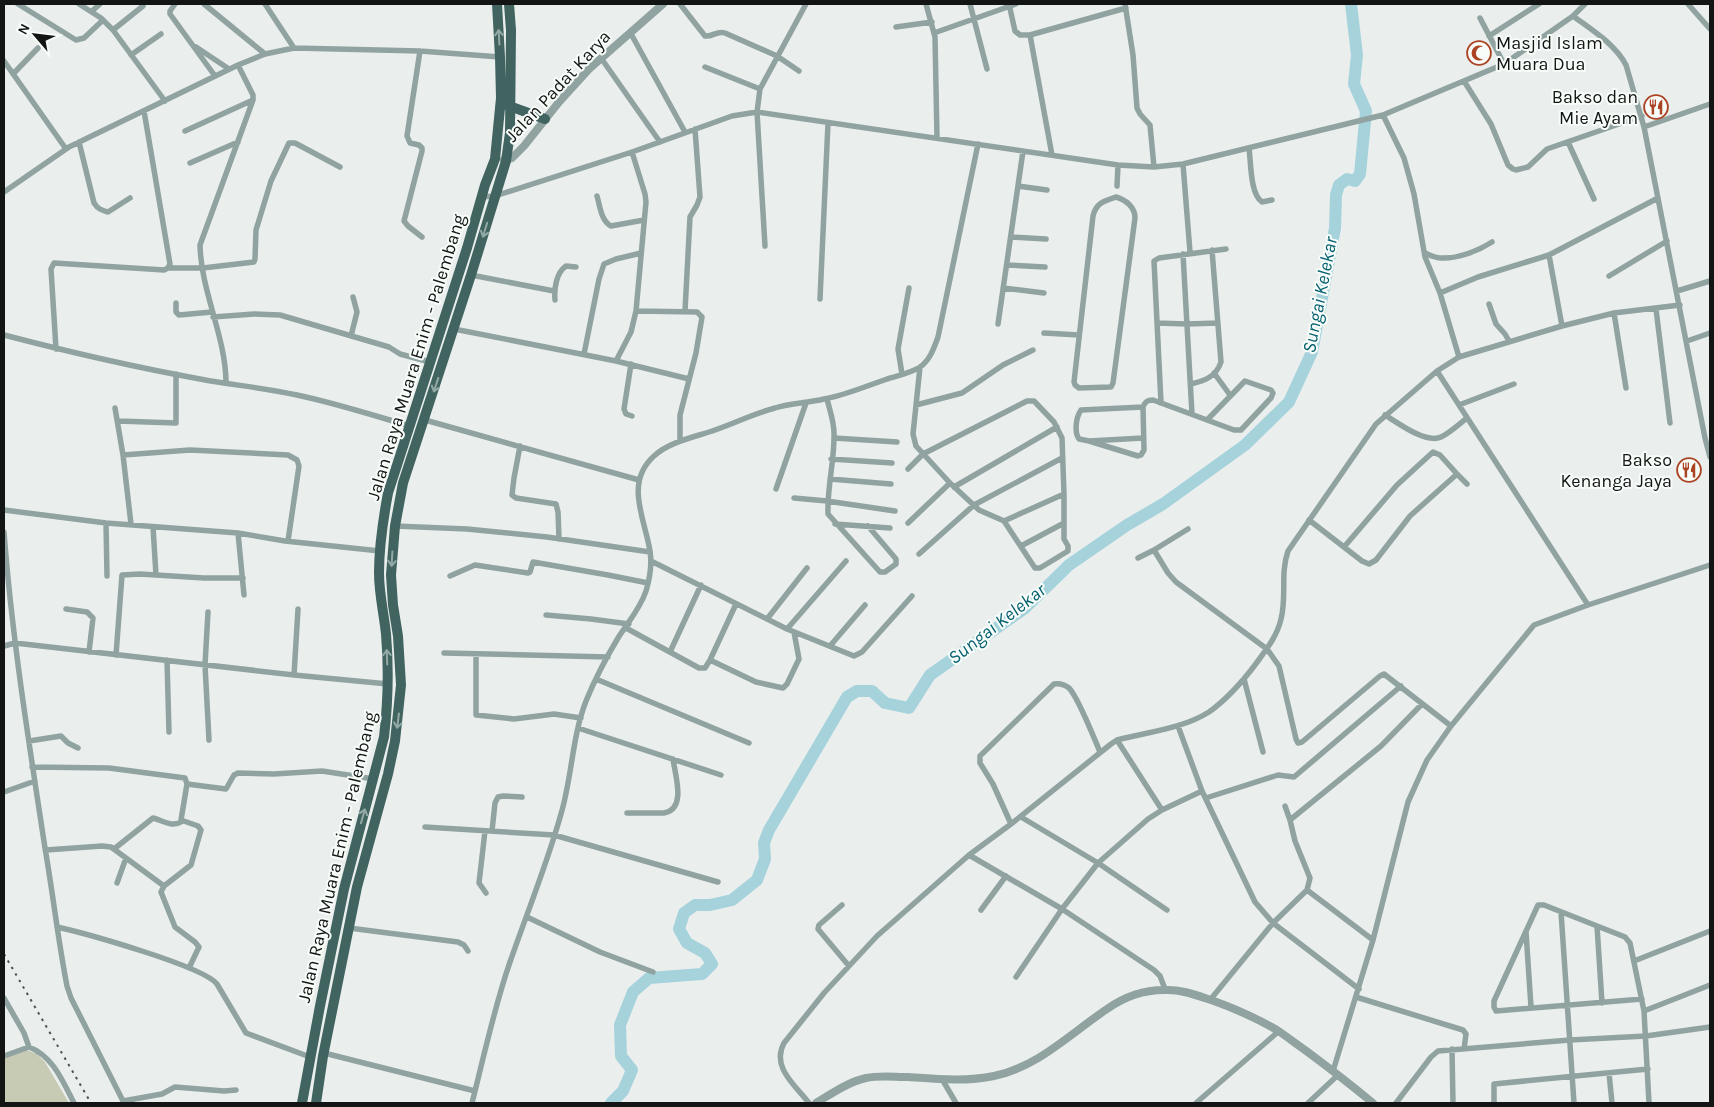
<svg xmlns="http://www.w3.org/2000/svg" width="1714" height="1107" font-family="Karla,sans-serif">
<rect width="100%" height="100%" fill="#eaefed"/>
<path fill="#c8cbb4" d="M24,1049L37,1054L45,1062L69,1103H4V1056Z"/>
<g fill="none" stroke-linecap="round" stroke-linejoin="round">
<path stroke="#a6d2dc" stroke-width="12" d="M611,1103L623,1091L632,1070L621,1056L620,1025L633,992L649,978L702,974L712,964L705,953L687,943L679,929L684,913L695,905H710L732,900L757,880L765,859L764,843L769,830L847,697L857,691H872L885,703L909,708L930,675L1025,608L1069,565L1127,525L1163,504L1245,445L1289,402L1312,352L1335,228L1336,195L1339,185L1347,179L1355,181L1360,174L1366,111L1354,84L1357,55L1351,4"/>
<path stroke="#90a3a1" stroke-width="5.5" d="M18,4L76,40L84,38L103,20
M79,4L101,18L113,30L165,101
M175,4L170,11V14L215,76
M204,4L265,54
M265,4L294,48
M680,4L705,36C713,37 717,30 725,33L777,56L799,71
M926,4L935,37L937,138
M970,4L987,69
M1009,4L1015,31L1020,35H1030L1126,8
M1125,4L1133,55L1137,108L1140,114L1150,125L1154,167
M1688,4L1710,29
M92,11L100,4
M1573,16C1592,30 1615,44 1626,65L1644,127L1705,438L1710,457
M1480,18L1504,64
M896,27L932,22
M113,30L143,6
M630,32L685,132
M934,33L1016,4
M1030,35L1052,155
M1489,36L1539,4
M196,47L229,69
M420,51L407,136L410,143L419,145L422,148V151L404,221L408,226L422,237
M131,55L161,34
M601,58L660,142
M4,61L66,149
M705,67L760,89
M13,74L38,48
M1464,81L1491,124L1508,165L1513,169L1516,170L1528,167L1547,149L1642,116
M1383,115L1404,158L1414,194L1425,257L1440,293L1459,357
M1644,127L1710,104
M185,131L253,100
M79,142L94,203C98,209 101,210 108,212L130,198
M1568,142L1594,199
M1249,148C1251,162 1250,194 1262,202L1272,200
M190,163L238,142
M1183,164L1190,252
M1018,186L1047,190
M1117,186L1118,165
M4,192L69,147L238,65L265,54L294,48L420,51L500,57
M597,196C600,206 601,221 611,226L644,220
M481,197L495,196L632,152L732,116L757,112L1118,165L1154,167L1183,164L1383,115L1504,64L1573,16L1585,4
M1116,197C1126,200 1135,207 1135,218L1113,383L1111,387L1079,388L1075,385L1074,382L1093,216C1096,203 1104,201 1116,197Z
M1011,237L1046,239
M765,246L757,112L760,89L806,4
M1425,253C1430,255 1435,258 1441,258C1457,259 1478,251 1492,242
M1183,254L1192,414
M1549,255L1562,326
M1007,265L1045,267
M168,268H203L254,262L255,259L256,230L271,181L289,143H295L340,167
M471,275L554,291
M1609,276L1667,241
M1003,288L1044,293
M1677,291L1710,281
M1440,293L1478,277L1549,255L1658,198
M820,299L828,123
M555,300C554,289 556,273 566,266L576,267
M176,303V312L179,315L212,312
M1489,304L1496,324L1505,334L1509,341
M1656,309L1670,423
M636,311L697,312L702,317L696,353L680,415V441
M685,311L690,217L697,205L700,197L695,129
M1614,313L1626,388
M213,317L254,314L280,315L389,347L400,354L430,362
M1157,323L1187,324L1218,323
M998,324L1023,151
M454,329L616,361L689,379
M1044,333L1079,335
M4,335C69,352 134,367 200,379C232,385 265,388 297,395C335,403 372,415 410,426
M351,336L357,312L353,297
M1687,341L1710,333
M56,349L51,269L54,263L164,270L168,268L170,264L144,111
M584,354L599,279L604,264L616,259L641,253
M616,361L631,332L636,311L646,202L645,194L632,152
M631,364L624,409L626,414L632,416
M920,367L913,434L916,446L950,483L979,510L1004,521L1035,568H1040L1068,551V546L1064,539V494
M1437,371L1588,605
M1214,373L1230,395
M902,374L898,349L909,288
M226,383C226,337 201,292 200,245L253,100V95L238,65
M1191,384C1204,381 1216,377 1221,362L1212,250
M827,399C830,411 835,424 834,437C834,463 827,488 828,514L880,572H885L896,564V559L868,526
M1161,403L1154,261L1159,258L1226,249
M916,405L962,393L1003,365L1033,350
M1459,405L1514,384
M1143,407L1081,410C1076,417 1074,432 1079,439L1089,441L1143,438
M115,408L123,455
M1385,415C1398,423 1426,444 1441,437C1451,432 1459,424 1467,418
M425,420L639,480
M118,421L176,423V374
M834,438L897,442
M1089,441L1138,456L1141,455L1144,450L1143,407C1145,402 1147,400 1153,400L1234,430H1241L1271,398L1273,393L1271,390L1245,381L1207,420
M520,446L514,478L512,495L516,498L556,504L558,512L559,539
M831,459L892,463
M908,469L923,454L1027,401H1034L1054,422L1062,438L1064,494L1004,521
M830,479L891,484
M954,487L1057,427
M776,489L806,403
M794,498L827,501L895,511
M4,510L106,523L238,533L285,541L380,551
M1309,520L1362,561L1369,564L1376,560L1410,516L1457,474L1467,484
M106,523L107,576
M908,523L950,483
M131,524L123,455L190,450L288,455L297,460L299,466L288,541
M835,524L890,528
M395,526L467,529L547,537L650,552
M153,527L156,575
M4,532C12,638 29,743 45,848C53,894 58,940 67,986L71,998L124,1103
M238,533L244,595
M1021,546L1064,523
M1344,547L1397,485L1433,452L1440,455L1457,474
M1154,550L1188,529
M919,554L974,505L1062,458
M1138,558L1154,550L1168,573L1176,582L1267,649L1279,666L1296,739L1298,743L1302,742L1380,676L1384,674L1451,726
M651,561L787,629L854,656L862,652L912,596
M450,576L475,565L528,573L530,572L533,562L608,575L648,583
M66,609L87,612L93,618L89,652
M208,612L205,665L209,740
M546,615L591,619L629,624
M767,619L807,568
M626,628L699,668H705L710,660L736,604
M787,629L846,561
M4,646L15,643L294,675L388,684
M830,646L865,605
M670,652L701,585
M444,653L608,657
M476,654V715L514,719L554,714L581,718
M116,655L122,575L140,574L204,578H243
M167,660L169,732
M710,660L756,682L783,688L787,684L799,659L794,632
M294,675L298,609
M596,679L749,743
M1244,679L1263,752
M1178,726L1202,791L1255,902L1273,923L1359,989
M578,728L721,775
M1117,740L1162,810
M29,741L61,736L68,743L78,748
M32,767L109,768L185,778L187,784L181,820L198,826L201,830L191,865L164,886L161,892L175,927L195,942L199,947L189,968
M187,784L226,789L234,775L238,773L274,774L322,771L374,779
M4,792L35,781
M1206,798L1278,775L1294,777L1401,686
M1285,806L1290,820
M627,813H664C687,809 675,775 673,759
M1021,817L1098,863L1167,910
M1011,824L993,784L980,763V756L1054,684C1059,683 1064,684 1069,688C1078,697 1094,738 1100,752
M425,827L554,835L718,882
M485,831L479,883L486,893
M492,831L495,803L498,797L503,796L522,797
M114,849L153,818C164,821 172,828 183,821
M46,850L102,846L111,847L164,886
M969,855L1062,909L1154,970L1160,976L1165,989
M117,883L126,858
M1307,890L1310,878L1295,841L1290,820L1381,746L1422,704
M842,905L819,925L818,929L849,966
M981,910L1006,876
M1561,912L1574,1103
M527,917L600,952L653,972
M1597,926L1602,1003
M57,927C84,933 203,966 217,984L246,1033L310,1057
M349,928L458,942L464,945L468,951
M1526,932L1531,1007
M1634,961L1710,931
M1016,977L1062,909L1098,863L1148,819L1162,810L1202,791
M1356,997L1463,1030L1466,1034L1464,1049
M4,998L24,1033L29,1047
M1642,999L1496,1011L1494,1007V1001L1538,905H1544L1625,937L1630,943L1644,1011L1649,1103
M1210,1000L1273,923L1307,890L1373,940
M1644,1011L1710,985
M1452,1049L1453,1103
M324,1053L475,1091
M4,1056L29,1047C53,1056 63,1082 74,1103
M1333,1071L1373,940L1408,802L1427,760L1451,726L1534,625L1588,605L1710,565
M1609,1073L1612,1103
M942,1079L956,1103
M123,1101L162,1094L175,1087L224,1091L236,1090
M472,1103C484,1056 494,1008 510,962C527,913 547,864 561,814C572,777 572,737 586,701C595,679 606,658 618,638C628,622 640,609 646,591C650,578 652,564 650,551C645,519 624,483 654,456C668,443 690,438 709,432C731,425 752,414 775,408C791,403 808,403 824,399C846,395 866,386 887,379C897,376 911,373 920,367C930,360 934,348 938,337L978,144
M809,1103C795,1085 771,1067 784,1043L824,993L877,936L969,855L1011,824L1111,744L1117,740C1148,732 1182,729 1209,712C1226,700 1242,682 1255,665C1265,651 1277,637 1281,619C1287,596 1280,574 1288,551L1376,424L1437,371L1459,357L1562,326L1614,313L1680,305
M1196,1103L1279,1031
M1308,1103L1338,1075
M1396,1103L1431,1057L1438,1051L1570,1040L1646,1036L1710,1027
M1494,1103V1084L1648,1069"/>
<path stroke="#90a3a1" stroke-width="8" d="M504,160L512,158L524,146L559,102L589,69L663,4
M816,1103C831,1094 848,1082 866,1078C879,1075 894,1077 908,1077C936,1079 966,1082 994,1076C1038,1067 1071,1033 1107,1009C1124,997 1143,990 1164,990C1180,989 1196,995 1211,1000C1234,1008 1256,1018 1277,1030C1286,1036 1295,1043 1305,1050C1328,1067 1351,1085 1373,1103"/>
<path stroke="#416461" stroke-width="10" d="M504,104L545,119
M302,1103L320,1006L344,889L384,737C388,703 389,669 386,634C384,614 379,594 379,573C379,546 383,520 388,493L467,248L485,185L495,159L501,98L500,57L497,4
M316,1103L323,1056L357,887L388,774L395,741L401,685L398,636L393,605L391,575L395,526L403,483L471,275L506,161L510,133L511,30L509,4"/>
<path stroke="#4f5251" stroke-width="2" stroke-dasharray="2.5 5" stroke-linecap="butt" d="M4,954L91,1103"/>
</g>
<defs><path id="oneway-shaft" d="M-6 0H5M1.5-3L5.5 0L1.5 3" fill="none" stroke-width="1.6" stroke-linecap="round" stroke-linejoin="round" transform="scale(1.25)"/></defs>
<g stroke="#93a9a6">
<use href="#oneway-shaft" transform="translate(499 37) rotate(-93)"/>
<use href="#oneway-shaft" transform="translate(485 230) rotate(107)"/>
<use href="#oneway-shaft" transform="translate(436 385) rotate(108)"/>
<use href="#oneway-shaft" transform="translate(392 559) rotate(93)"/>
<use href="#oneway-shaft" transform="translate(387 657) rotate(-92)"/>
<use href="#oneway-shaft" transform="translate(398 721) rotate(97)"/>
<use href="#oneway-shaft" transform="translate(363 816) rotate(-74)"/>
</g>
<defs>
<g id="mosque-ring" transform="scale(1.25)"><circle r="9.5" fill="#f8fdfa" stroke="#ac4424" stroke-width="1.5"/><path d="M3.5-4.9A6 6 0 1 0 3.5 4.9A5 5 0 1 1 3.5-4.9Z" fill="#ac4424"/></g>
<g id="restaurant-ring" transform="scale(1.25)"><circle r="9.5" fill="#f8fdfa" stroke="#ac4424" stroke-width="1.5"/><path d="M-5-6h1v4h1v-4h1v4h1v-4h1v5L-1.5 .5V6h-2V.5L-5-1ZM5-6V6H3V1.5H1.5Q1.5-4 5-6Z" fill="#ac4424"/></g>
</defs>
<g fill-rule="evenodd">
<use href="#mosque-ring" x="1479" y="53"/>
<use href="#restaurant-ring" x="1656" y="107"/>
<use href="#restaurant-ring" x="1689" y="470"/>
</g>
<g text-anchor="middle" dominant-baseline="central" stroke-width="4" stroke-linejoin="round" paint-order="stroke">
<g font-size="18" fill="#131514" stroke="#f8fdfa" text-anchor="end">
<text x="1496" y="43" text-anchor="start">Masjid Islam<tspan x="1496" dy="21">Muara Dua</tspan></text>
<text x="1638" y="97">Bakso dan<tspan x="1638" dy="21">Mie Ayam</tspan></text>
<text x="1672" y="460">Bakso<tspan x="1672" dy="21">Kenanga Jaya</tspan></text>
</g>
<g font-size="18" fill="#131514" stroke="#f8fdfa">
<text transform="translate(558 86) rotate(-47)">Jalan Padat Karya</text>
<text transform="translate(416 357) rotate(-73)">Jalan Raya Muara Enim - Palembang</text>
<text transform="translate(337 857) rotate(-77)">Jalan Raya Muara Enim - Palembang</text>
</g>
<g font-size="19" font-style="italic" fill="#076171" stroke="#f8fdfa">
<text transform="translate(1320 295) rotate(-79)">Sungai Kelekar</text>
<text transform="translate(997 624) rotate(-38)">Sungai Kelekar</text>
</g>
</g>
<rect width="1714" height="1107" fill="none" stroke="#131514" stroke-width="10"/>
<g transform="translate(35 35) rotate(298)" stroke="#f8fdfa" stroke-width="4" paint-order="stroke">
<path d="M0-4L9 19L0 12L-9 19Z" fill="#131514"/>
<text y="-8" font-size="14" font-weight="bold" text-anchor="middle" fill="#131514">N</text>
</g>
</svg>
